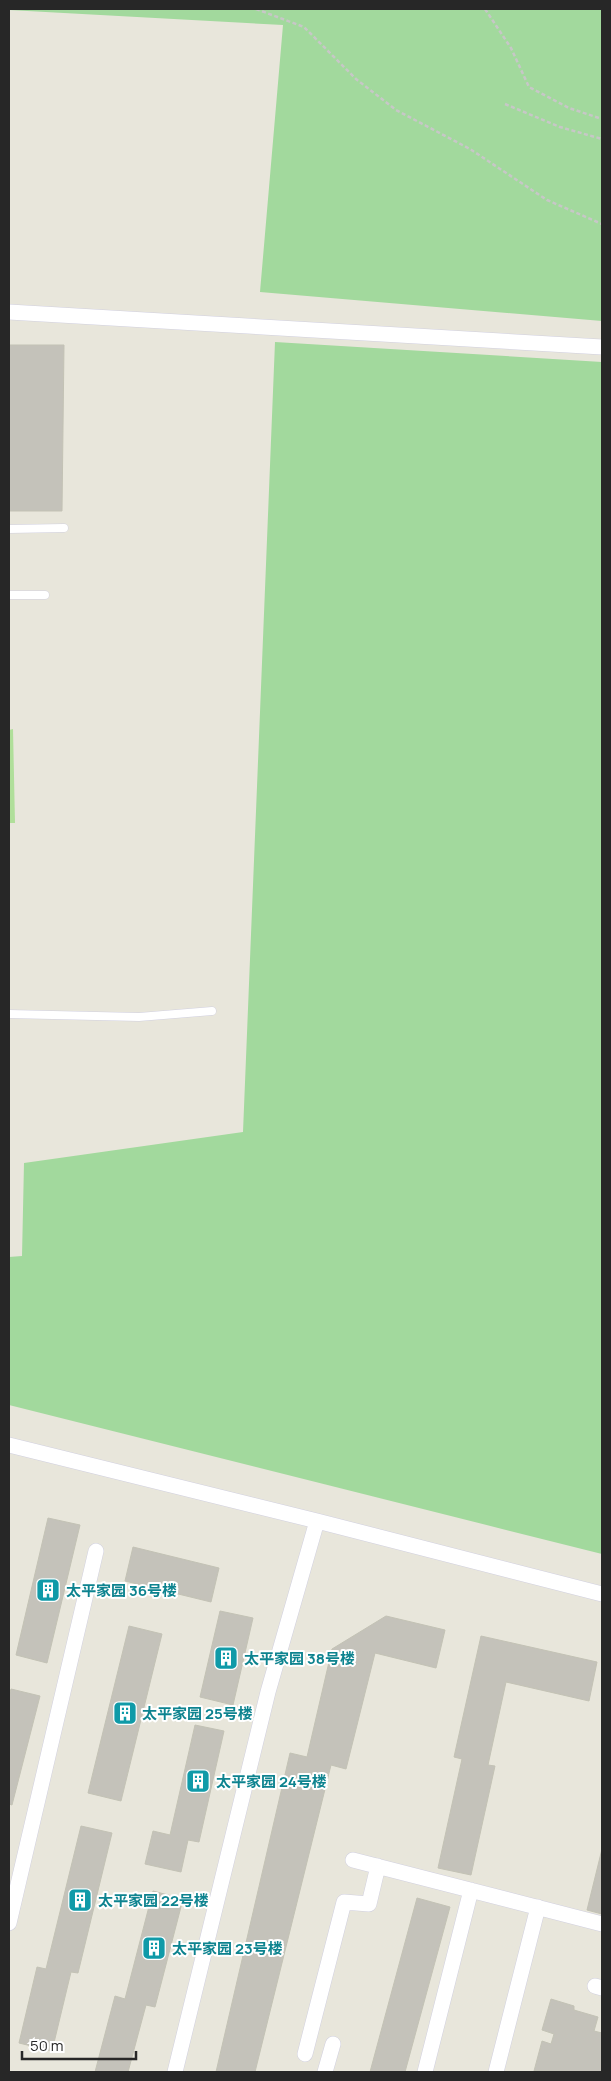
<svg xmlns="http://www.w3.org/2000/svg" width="611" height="2081" font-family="Manrope,'Noto Sans SC',sans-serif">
<rect width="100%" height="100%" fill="#e8e6db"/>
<path fill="#a2d99d" d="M9,9H602V321L260,292L283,25L9,10Z
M275,342L602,362V1554L9,1405V1257L22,1256L24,1163L243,1132Z"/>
<path fill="#b0df9a" d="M13,729L15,823H9V730Z"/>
<path fill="#c4c2ba" stroke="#c3c2b5" d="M9,345H64L62,511H9Z
M48,1518L80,1525L47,1663L16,1655Z
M133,1547L219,1568L211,1602L125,1581Z
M220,1611L253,1618L233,1705L200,1697Z
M386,1616L445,1630L436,1668L375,1653L346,1769L331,1765L255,2072H216L290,1753L307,1757L332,1649Z
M129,1626L162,1634L121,1801L88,1793Z
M481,1636L597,1662L589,1701L506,1682L488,1765L495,1766L471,1875L438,1868L462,1759L454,1757Z
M11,1689L40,1696L12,1805L9,1804V1696Z
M195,1725L224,1731L199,1842L188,1840L181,1872L145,1864L153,1831L170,1835Z
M81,1826L112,1833L78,1973L71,1972L52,2051L19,2043L37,1967L46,1969Z
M602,1849V1914L587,1910Z
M153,1891L183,1899L155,2007L146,2005L128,2072H95L115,1996L125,1999Z
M417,1898L450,1907L405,2072H370Z
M551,1999L574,2006V2010L598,2017L594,2031L602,2033V2031V2072L534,2071L542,2041L551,2044L554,2034L542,2030Z"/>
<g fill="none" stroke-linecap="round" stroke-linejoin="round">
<g stroke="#d1d0df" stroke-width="9">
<path id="service" d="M9,529L64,528
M9,595H45
M9,1014L139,1017L212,1011"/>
</g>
<g stroke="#d1d0df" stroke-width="16">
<path id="minor" d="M9,312L602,347
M9,1445L317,1521L602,1594
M353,1860L602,1924
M9,1923L96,1551
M595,1986L602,1988
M305,2054L344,1902L369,1904L378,1866
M175,2072L268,1692L317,1521
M325,2072L333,2044
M425,2072L471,1890
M496,2072L538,1907"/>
</g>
<path stroke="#c7c7c7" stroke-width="2.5" stroke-dasharray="4 2.5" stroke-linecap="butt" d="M256,9L304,27L356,79L396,110L470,149L547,200L602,224
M485,9L511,48L529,87L569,108L602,119
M505,104L560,127L602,139"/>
<use href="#service" stroke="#fff" stroke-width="8"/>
<use href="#minor" stroke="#fff" stroke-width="15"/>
</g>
<defs>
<g id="building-square" transform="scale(1.25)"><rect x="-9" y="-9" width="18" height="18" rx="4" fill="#0f9aa8" stroke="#fff"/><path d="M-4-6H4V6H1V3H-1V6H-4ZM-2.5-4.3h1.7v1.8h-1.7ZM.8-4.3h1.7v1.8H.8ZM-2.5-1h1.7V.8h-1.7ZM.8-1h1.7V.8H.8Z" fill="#fff"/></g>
</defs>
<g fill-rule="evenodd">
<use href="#building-square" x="48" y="1590"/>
<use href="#building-square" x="226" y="1658"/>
<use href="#building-square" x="125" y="1713"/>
<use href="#building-square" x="198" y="1781"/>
<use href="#building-square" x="80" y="1900"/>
<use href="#building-square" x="154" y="1948"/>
</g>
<g text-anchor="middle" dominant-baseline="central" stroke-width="4" stroke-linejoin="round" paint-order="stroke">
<g font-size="15" font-weight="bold" fill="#0d838f" stroke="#fff" text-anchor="start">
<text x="66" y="1590">太平家园 36号楼</text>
<text x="244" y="1658">太平家园 38号楼</text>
<text x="142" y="1713">太平家园 25号楼</text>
<text x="216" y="1781">太平家园 24号楼</text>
<text x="98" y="1900">太平家园 22号楼</text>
<text x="172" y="1948">太平家园 23号楼</text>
</g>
</g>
<rect width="611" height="2081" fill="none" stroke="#272727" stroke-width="20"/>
<path d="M22 2051v8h114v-8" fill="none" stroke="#272727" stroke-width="2.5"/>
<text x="30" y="2051" font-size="15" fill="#272727" stroke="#ffffff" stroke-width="4" paint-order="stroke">50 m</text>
</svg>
